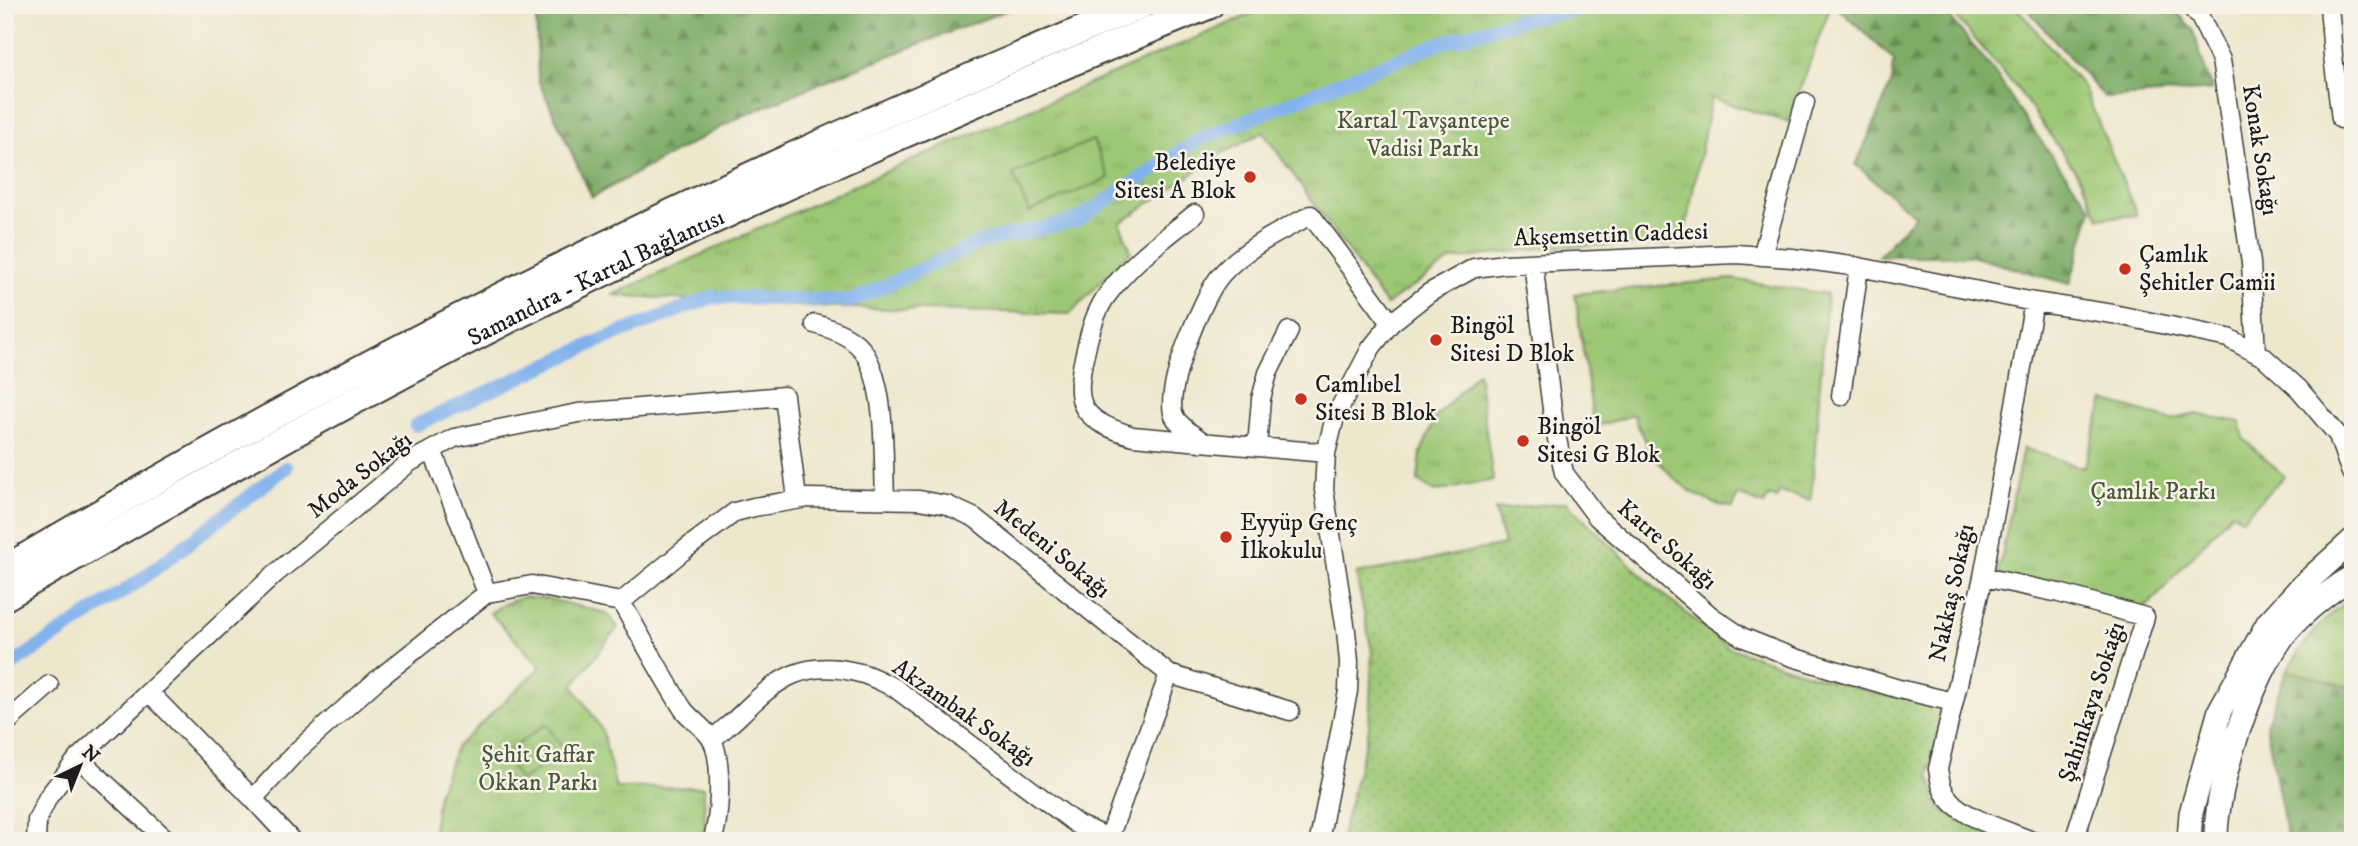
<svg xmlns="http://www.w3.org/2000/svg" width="2358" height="846" font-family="'IM FELL DW Pica',serif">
<defs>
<pattern id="grass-dots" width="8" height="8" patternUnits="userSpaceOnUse" patternTransform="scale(1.75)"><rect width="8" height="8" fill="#9cc773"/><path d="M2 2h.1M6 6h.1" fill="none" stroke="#86aa63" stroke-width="1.8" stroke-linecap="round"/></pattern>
<pattern id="forest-firs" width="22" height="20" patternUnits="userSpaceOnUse" patternTransform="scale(1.75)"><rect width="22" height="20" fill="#7dac65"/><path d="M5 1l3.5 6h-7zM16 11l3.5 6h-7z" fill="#668b52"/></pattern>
<pattern id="park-tufts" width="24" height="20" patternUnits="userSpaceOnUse" patternTransform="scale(1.75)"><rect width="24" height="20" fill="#9cc773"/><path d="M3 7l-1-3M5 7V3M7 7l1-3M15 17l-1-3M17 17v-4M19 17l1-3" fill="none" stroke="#86aa63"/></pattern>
</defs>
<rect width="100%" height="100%" fill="#f7f3e8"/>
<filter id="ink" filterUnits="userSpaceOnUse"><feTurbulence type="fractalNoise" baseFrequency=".0143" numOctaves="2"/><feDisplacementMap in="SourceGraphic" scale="14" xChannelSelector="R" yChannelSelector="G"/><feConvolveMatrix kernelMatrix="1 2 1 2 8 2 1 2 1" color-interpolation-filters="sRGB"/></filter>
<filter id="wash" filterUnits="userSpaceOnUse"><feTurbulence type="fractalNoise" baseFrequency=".00686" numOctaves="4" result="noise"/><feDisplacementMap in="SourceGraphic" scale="28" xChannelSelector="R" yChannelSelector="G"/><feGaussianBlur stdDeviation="1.57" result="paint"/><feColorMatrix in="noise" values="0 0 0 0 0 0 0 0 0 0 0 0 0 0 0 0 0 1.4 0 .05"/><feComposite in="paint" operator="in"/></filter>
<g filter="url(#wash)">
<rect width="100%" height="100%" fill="#efe7cd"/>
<path fill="url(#grass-dots)" stroke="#5c7248" stroke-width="2" d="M1566,502L1654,587L1728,647L1802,672L1883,695L1944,700L1929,775L1941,809L2006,841H1340L1369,728L1372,652L1356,574L1504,545L1495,510Z"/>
<path fill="url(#forest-firs)" stroke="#4c6440" stroke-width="2" d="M536,5H1020L837,76L738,118L592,197L538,80Z
M1841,5H1939L1942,8L1994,71L2026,121L2092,209L2070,284L1970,256H1878L1915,216L1856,165L1892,82L1894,60L1840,10Z
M2024,5H2170L2192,28L2212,90L2105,98Z
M2287,670L2353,683V841H2288L2266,725Z"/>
<path fill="url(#park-tufts)" stroke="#5c7248" stroke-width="2" d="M1272,5H1831L1788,122L1711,98L1683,243L1550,247L1451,260L1386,305L1263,132L1223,153L1120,223L1131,251L1070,314L814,307L612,295L857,184Z
M1946,5H2015L2084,88L2137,215L2099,218L2082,180L2019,91Z
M1732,279L1827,294L1811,500L1779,492L1777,499L1769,496L1764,505L1738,495L1733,508C1687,501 1647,458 1634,415L1594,427L1575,294Z
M1478,372L1493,480L1434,492L1418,481L1421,452L1436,417Z
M2104,400L2170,420L2196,414L2240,422L2244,439L2284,476L2242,519L2232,512L2146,608L2113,603L1998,575L2023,448L2084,468Z
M2353,596V688L2287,670C2304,642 2326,615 2353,596Z
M523,597L549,599L606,613L618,627L573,685L602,730L616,788L704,787L705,831L701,841H437L433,832L438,793L456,747L541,667L490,613L504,604Z"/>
<path fill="#9cc773" stroke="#5c7248" stroke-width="2" d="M1093,140L1109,178L1029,212L1013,174Z
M546,724L564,750L521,781L503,755Z"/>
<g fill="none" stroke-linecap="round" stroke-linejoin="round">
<path stroke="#82b2ed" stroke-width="14" d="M416,425L599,341L713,297L852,301L978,243L1077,220L1200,139L1434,45L1530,17L1607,5
M5,669L138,582L286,468"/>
</g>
</g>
<g filter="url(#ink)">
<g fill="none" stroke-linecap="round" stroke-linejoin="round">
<g stroke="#3c3a37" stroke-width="21">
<path id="minor" d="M2189,5L2200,17L2221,60L2251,263L2256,353
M2329,5L2333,56L2341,119
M1195,214C1164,239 1132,261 1108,294C1097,308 1090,331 1086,349C1073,403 1077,419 1133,436L1326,453
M1762,256L1805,102
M1533,263L1554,424L1564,473L1597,517L1711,616L1742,637L1792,657L1899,689L1953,702
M815,324C833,329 855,337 865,354C887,390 883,458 885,499
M1841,396L1859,267
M1202,441C1192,434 1180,427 1174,416C1163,391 1203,295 1221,275C1243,249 1281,231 1311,215L1391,323
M1257,447L1261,399L1268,373L1289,331
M432,450L487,593
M1983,577L2059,593L2145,617L2074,841
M621,602L683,551L735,512L754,507L808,498L919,500L947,505L975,518L1169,674L1109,838
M1169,674L1290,711
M149,692L253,799
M5,724L49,685
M712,740C721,731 731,724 740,715C778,678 804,658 860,673C872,676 884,683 895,688L1078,825L1117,841
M78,758L168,841
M36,841L37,820L48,797L78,758L275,574L410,462L454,438L578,413L784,396L797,499
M292,841L253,799L297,751L377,680L487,593L532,585L621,602C642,638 661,674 683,709C691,720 705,728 712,740C723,761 720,819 712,841
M1319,841L1348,691L1349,662L1346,631L1324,490L1326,453L1335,417L1371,348L1391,323L1429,293L1474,268L1505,264L1736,254L1792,258L1859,267L2034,302L2113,314L2228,338L2265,358L2299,389L2342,440
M2032,841C2009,831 1965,819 1949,799C1941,790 1940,780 1938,769L1983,577L2034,302"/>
</g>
<g stroke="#3c3a37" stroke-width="26">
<path id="major" d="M2342,440L2353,471
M2189,841L2191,813L2220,710L2268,623L2301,587L2353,540
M2216,841C2215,785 2252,675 2287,631C2306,609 2329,592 2353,576"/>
</g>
<g stroke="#3c3a37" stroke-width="30">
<g id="highway">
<path d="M5,569C368,351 750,165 1142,5"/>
<path id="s1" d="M5,597C175,499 345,403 520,314C744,201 978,100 1210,5"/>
</g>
</g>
<use href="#minor" stroke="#fff" stroke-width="18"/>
<use href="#major" stroke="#fff" stroke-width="23"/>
<use href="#highway" stroke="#fff" stroke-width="26"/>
</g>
</g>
<g fill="#c8321e" stroke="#f7f3e8" stroke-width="2.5">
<circle cx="1250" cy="177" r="7"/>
<circle cx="2125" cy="269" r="7"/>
<circle cx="1436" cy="340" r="7"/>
<circle cx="1301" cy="399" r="7"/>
<circle cx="1523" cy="441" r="7"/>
<circle cx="1226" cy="537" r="7"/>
</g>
<g text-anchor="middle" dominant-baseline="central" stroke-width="5" stroke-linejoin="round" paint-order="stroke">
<g font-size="24" fill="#49583a" stroke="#f7f3e8">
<text x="1423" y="121">Kartal Tavşantepe<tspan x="1423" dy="28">Vadisi Parkı</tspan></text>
<text x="2153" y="492">Çamlık Parkı</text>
<text x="538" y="755">Şehit Gaffar<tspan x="538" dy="28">Okkan Parkı</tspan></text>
</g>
<g font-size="24" fill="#1c1c1c" stroke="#f7f3e8">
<text transform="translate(2260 150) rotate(81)">Konak Sokağı</text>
<text transform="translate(1611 235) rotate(-2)">Akşemsettin Caddesi</text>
<text stroke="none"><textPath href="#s1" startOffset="672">Samandıra - Kartal Bağlantısı</textPath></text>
<text transform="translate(360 475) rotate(-38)">Moda Sokağı</text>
<text transform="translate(1667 545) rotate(41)">Katre Sokağı</text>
<text transform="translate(1052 549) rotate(39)">Medeni Sokağı</text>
<text transform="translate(1952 593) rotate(-78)">Nakkaş Sokağı</text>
<text transform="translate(2092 702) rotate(-72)">Şahinkaya Sokağı</text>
<text transform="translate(964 713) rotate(35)">Akzambak Sokağı</text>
</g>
<g font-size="24" fill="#1c1c1c" stroke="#f7f3e8" text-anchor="start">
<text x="1236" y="163" text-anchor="end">Belediye<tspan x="1236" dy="28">Sitesi A Blok</tspan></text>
<text x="2139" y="255">Çamlık<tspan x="2139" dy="28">Şehitler Camii</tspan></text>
<text x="1450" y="326">Bingöl<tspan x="1450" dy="28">Sitesi D Blok</tspan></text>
<text x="1315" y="385">Camlıbel<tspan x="1315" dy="28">Sitesi B Blok</tspan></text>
<text x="1537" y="427">Bingöl<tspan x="1537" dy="28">Sitesi G Blok</tspan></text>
<text x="1240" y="523">Eyyüp Genç<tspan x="1240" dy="28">İlkokulu</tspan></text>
</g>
</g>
<rect width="2358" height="846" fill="none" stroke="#f7f3e8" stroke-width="28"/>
<g transform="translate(80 766) rotate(43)" stroke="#f7f3e8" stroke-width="5" paint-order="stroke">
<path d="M0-5L12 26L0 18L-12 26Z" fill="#1c1c1c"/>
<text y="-10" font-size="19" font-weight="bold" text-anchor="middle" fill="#1c1c1c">N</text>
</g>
</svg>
